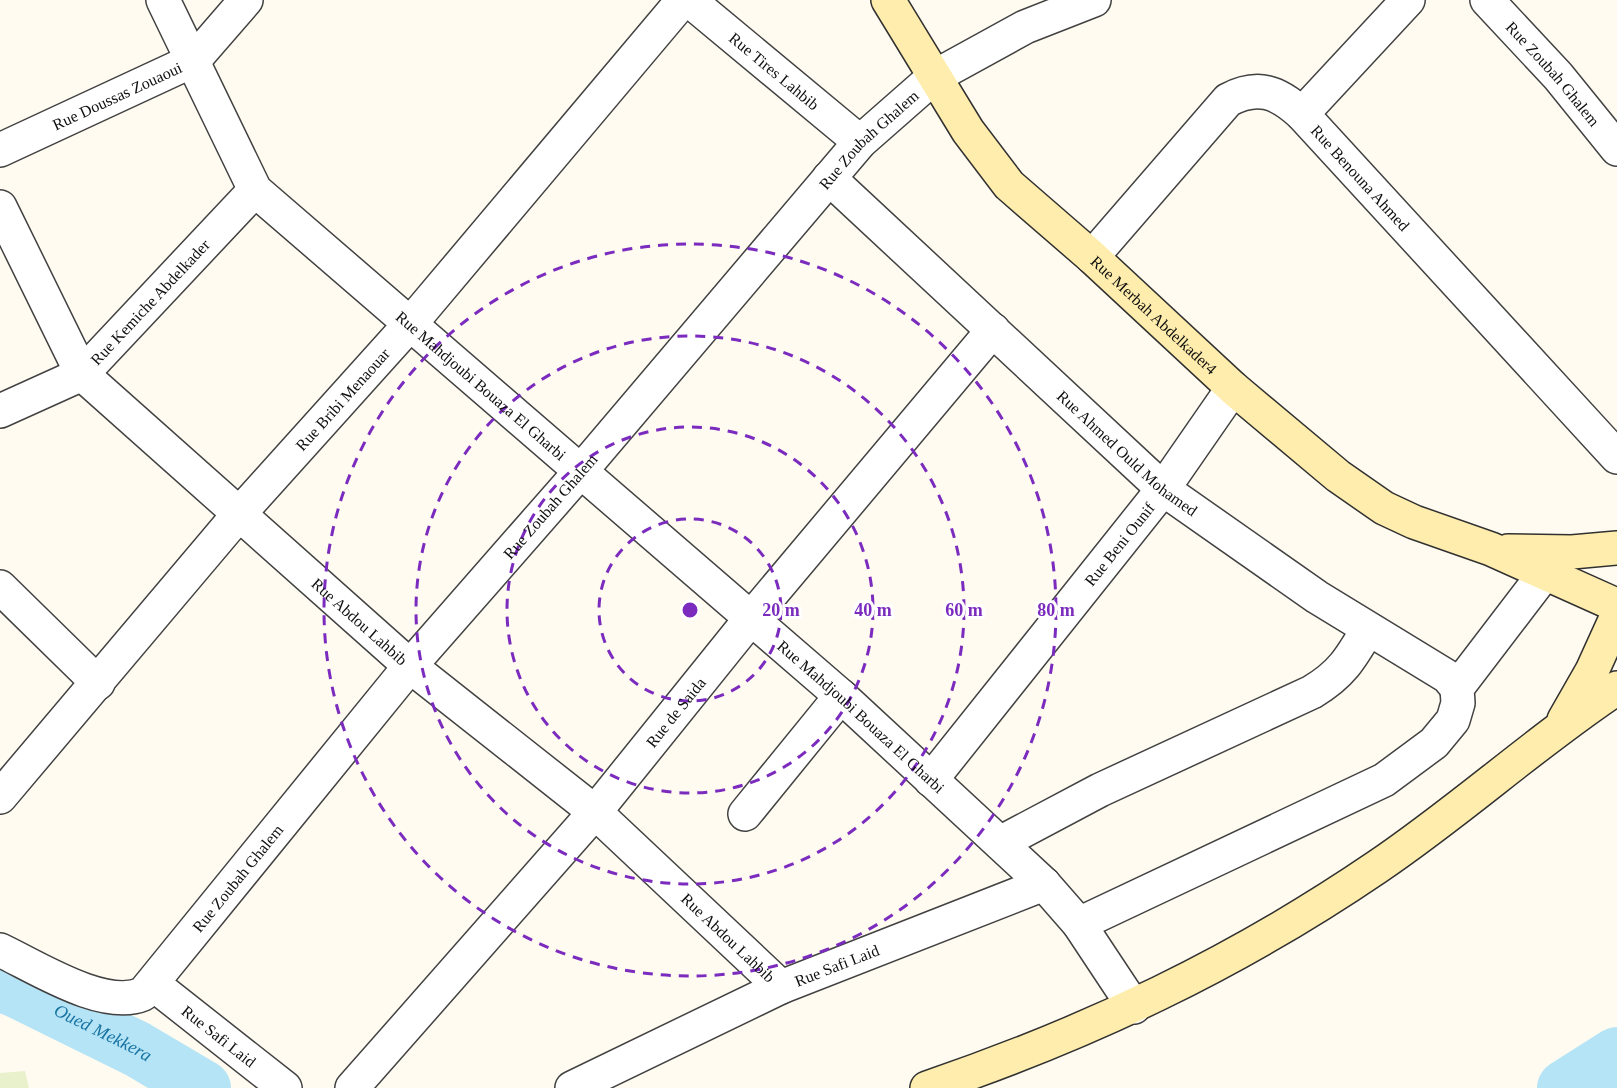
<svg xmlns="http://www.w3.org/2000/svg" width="1617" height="1088" font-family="Georgia,serif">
<rect width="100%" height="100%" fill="#fffbf0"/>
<path fill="#e8f1cb" d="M25,1071L29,1088H0V1073Z"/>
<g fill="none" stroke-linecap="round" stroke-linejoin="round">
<g stroke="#b5e4f6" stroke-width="56">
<path id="s1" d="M0,984L15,989L137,1049L203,1088"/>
<path d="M1565,1088L1617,1055"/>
</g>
<g stroke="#424242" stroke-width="36">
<g id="minor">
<path id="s2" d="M163,0L255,190L841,696L1044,884L1079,924L1134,1007"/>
<path id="s3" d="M689,0L860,142"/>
<path id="s4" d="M1487,0L1558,76L1617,149"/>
<path d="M1302,114L1408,0"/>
<path id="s5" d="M0,150L194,60L246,0"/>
<path id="s6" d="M829,178L1163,489L1317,597L1448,677L1457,688"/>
<path id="s7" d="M0,207L82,374L410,666L595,812L781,987"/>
<path id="s8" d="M1092,257L1228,100C1258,84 1278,92 1302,114L1617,457"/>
<path id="s9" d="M0,411L82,374L255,190"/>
<path d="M0,587L98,683"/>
<path id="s10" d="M931,780L1163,489L1233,388"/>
<path id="s11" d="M0,797L239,514L411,323L683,0"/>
<path d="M745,814L841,696"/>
<path d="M1000,843L1100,790L1312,692C1342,674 1351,658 1368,629"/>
<path d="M1079,924L1384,780L1434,743L1453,720L1458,703L1457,688L1544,574"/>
<path id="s12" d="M0,950C36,967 104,1011 143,994L410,666L580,472L860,142L934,77L1025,27L1094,0"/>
<path id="s13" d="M153,984L285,1088"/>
<path id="s14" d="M352,1088L595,812L752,617L993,330"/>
<path id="s15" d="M572,1088L781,987L1044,884"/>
</g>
</g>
<g stroke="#313131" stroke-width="36">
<g id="secondary">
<path id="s16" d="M888,0L968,131L1009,185L1092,257L1233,388L1338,476L1384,508L1414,522L1491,549L1616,605"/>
<path d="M1508,551L1572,552L1617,548"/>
<path d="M1564,720L1592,671L1617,616"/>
<path d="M927,1088C1089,1033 1236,963 1377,867C1460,811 1534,743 1617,688"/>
</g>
</g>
<use href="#minor" stroke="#fff" stroke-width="33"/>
<use href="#secondary" stroke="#feedac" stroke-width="33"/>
</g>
<g fill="none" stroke="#7b2cbf" stroke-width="3" stroke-dasharray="10 8">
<circle cx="690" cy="610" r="91"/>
<circle cx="690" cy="610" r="183"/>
<circle cx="690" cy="610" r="274"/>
<circle cx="690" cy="610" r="366"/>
</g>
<g text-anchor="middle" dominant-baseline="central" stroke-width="6" stroke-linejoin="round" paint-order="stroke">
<g font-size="16" fill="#0f0f0f" stroke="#fff">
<text stroke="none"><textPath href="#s3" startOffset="111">Rue Tires Lahbib</textPath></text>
<text stroke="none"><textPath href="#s4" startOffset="99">Rue Zoubah Ghalem</textPath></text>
<text stroke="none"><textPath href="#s5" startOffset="129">Rue Doussas Zouaoui</textPath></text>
<text stroke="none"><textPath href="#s12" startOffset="1275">Rue Zoubah Ghalem</textPath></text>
<text stroke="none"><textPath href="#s8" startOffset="376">Rue Benouna Ahmed</textPath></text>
<text stroke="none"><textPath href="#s9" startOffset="189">Rue Kemiche Abdelkader</textPath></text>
<text stroke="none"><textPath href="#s16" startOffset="416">Rue Merbah Abdelkader4</textPath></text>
<text stroke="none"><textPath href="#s2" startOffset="510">Rue Mahdjoubi Bouaza El Gharbi</textPath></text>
<text stroke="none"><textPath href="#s11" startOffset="525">Rue Bribi Menaouar</textPath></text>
<text stroke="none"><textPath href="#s6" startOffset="406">Rue Ahmed Ould Mohamed</textPath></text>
<text stroke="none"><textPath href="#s12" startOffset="789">Rue Zoubah Ghalem</textPath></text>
<text stroke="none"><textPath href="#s10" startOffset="302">Rue Beni Ounif</textPath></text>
<text stroke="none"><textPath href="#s7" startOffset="558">Rue Abdou Lahbib</textPath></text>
<text stroke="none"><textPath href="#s14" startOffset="496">Rue de Saida</textPath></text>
<text stroke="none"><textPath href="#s2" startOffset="1014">Rue Mahdjoubi Bouaza El Gharbi</textPath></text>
<text stroke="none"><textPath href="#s12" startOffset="303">Rue Zoubah Ghalem</textPath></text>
<text stroke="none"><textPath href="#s7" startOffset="1044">Rue Abdou Lahbib</textPath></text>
<text stroke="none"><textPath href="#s15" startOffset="292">Rue Safi Laid</textPath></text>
<text stroke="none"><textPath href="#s13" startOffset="84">Rue Safi Laid</textPath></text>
</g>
<g font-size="18" font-style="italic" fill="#1773a1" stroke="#fff">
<text stroke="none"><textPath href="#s1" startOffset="114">Oued Mekkera</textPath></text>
</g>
</g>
<circle cx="690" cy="610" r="9" fill="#7b2cbf" stroke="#fff" stroke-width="3"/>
<g font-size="18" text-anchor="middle" font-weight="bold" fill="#7b2cbf" stroke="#fff" stroke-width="6" stroke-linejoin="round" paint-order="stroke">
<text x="781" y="616">20 m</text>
<text x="873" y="616">40 m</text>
<text x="964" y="616">60 m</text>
<text x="1056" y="616">80 m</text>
</g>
</svg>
